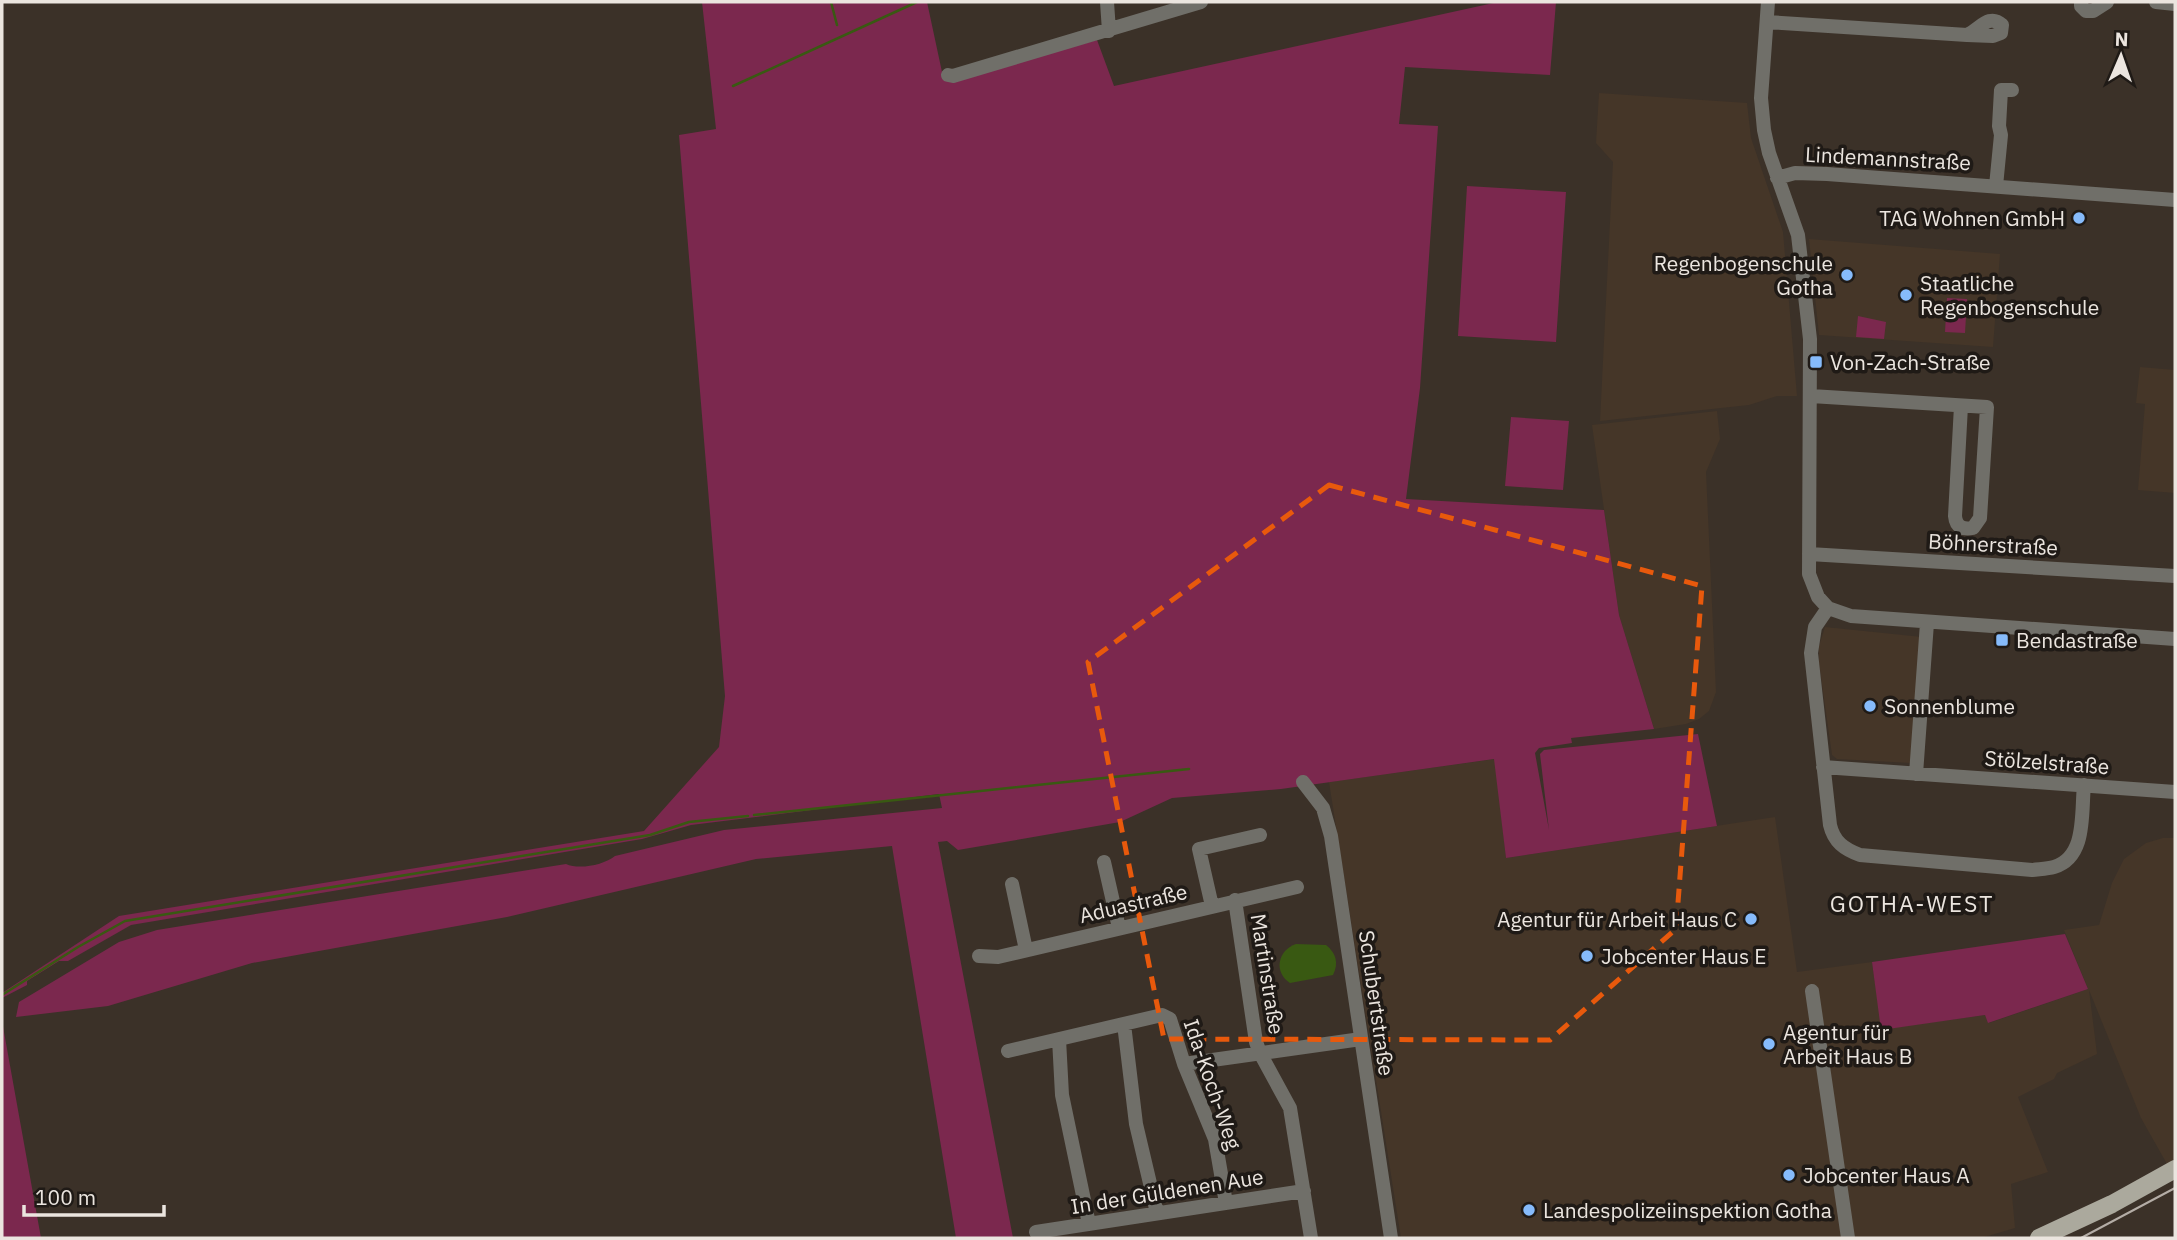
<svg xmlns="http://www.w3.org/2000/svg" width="2177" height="1240" font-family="'IBM Plex Sans',sans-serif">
<rect width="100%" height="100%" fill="#3b3128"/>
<path fill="#453628" d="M1599,93L1747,103L1751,138L1783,232L1797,396H1777L1749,405L1600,421L1613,162L1596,143Z
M1809,239L2000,254L1993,347L1819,335Z
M2140,367L2175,370V493L2138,490L2145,404L2136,403Z
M1717,411L1720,439L1706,472L1716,692L1709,711L1699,719L1686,724L1654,729L1619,615L1592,425Z
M1825,627L1922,637L1911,763L1837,759L1832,755L1819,663V646Z
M1495,759L1506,858L1775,817L1797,972L1872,962L1882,1029L1985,1015L1989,1023L2088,989L2064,930L2099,925L2112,883L2124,859L2146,843L2163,838H2175V1159L2167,1164L2141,1118L2089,990L2097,1054L2057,1073L2054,1079L2018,1097L2048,1172L2011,1184L2015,1228L1981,1238H1401L1329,782Z"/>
<path fill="#7b284e" d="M702,2H927L942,72L948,81L1097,40L1114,86L1498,2H1556L1550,75L1405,67L1399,124L1438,126L1420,388L1406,499L1604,510L1619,615L1654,729L1571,738L1572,743L1539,748L1535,753L1549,830L1540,754L1544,750L1698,734L1717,826L1506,858L1494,759L1281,789L1172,798L1120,822L958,850L947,841L938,842L1013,1238H956L892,846L756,859L507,917L252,963L108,1006L16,1017L19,1002L119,942L157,930L566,864C579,870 604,865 615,856L724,830L942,808L939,794L691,825L642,839L131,925L68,961H59L27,981V985L2,998V993L119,916L644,831L719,747L725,696L679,135L716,129Z
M1467,186L1566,192L1556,342L1458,336Z
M1947,298L1967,299L1965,333L1945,332Z
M1858,316L1886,322L1884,339L1856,337Z
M1511,417L1569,421L1563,490L1505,486Z
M2065,934L2088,989L1988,1023L1985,1015L1881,1030L1872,962Z
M2,1021L41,1238H2Z"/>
<path fill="#395912" d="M1296,944L1326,945C1336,953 1339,963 1333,975L1290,983C1273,972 1278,950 1296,944Z"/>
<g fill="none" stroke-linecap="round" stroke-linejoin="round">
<path stroke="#395912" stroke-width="2.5" d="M831,2L837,25
M733,86L917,2
M754,815L1189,769
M2,995L78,947L125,921L650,835L689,822L748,816"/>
<path stroke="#706f69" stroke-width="14" d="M1107,2L1109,31
M1768,2L1761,98L1764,130L1769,153L1798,235L1810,339L1809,574L1818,597L1828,608L1851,616L2175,639
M2081,2V6L2086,11H2093L2107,2
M2156,2L2175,4
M1767,22L1967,35L1993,36L2001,33L2002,25C1989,13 1980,29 1967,35
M948,75L953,76L1201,2
M1777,178L1795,173L1827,174L2175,200
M1996,186L2001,135L1999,126L2001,90H2012
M1811,396L1987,407L1980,518L1973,528C1963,530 1956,527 1955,516L1961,406
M1809,554L2175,576
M1828,608L1815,627L1811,653L1830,825C1834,842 1844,849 1860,855L2032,870C2039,869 2047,869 2054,867C2087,857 2081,813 2084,785
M1823,767L2175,792
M1916,774L1927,623
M1303,782L1323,808L1331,836L1391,1238
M1104,862L1119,928
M1012,884L1026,950
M1235,900L1256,1042L1260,1053L1290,1108L1311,1238
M1212,906L1199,849L1260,835
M979,956L998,957L1297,887
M1812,991L1848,1238
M1124,1024L1136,1124L1157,1213
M1059,1039L1062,1095L1089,1224
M1008,1051L1162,1015L1170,1019L1184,1064L1215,1139L1226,1203
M1184,1064L1361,1039
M1036,1232L1304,1191"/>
<path stroke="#aba99d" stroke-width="18" d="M2039,1238L2112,1204L2175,1169"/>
<path stroke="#b4ada6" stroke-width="2" d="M2081,1238L2175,1188"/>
</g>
<path fill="none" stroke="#e8590c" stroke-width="5" stroke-dasharray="14 9" stroke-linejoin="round" d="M1329,485L1702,586L1676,929L1550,1040L1164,1039L1088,662Z"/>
<g fill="#86bbfb" stroke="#1f1a16" stroke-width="2.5">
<circle cx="2079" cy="218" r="7"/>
<circle cx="1847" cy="275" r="7"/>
<circle cx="1906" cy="295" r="7"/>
<rect x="1809" y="355" width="14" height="14" rx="3.5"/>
<rect x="1995" y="633" width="14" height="14" rx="3.5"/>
<circle cx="1870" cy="706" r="7"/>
<circle cx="1751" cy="919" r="7"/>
<circle cx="1587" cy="956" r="7"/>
<circle cx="1769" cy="1044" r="7"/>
<circle cx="1789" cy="1175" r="7"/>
<circle cx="1529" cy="1210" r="7"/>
</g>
<g text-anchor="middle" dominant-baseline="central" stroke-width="7" stroke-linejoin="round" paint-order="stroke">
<g font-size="21" fill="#ebe5df" stroke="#1f1a16">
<text transform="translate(1888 158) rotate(3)">Lindemannstraße</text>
<text transform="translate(1993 544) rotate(3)">Böhnerstraße</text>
<text transform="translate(2047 762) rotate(4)">Stölzelstraße</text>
<text transform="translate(1133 903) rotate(-13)">Aduastraße</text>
<text transform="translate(1268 974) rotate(81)">Martinstraße</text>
<text transform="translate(1377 1003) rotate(82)">Schubertstraße</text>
<text transform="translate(1213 1084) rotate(71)">Ida-Koch-Weg</text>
<text transform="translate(1167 1191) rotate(-9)">In der Güldenen Aue</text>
</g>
<g font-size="21" fill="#ebe5df" stroke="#1f1a16" text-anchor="start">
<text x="2065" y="218" text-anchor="end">TAG Wohnen GmbH</text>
<text x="1833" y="263" text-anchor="end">Regenbogenschule<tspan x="1833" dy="24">Gotha</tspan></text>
<text x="1920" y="283">Staatliche<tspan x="1920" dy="24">Regenbogenschule</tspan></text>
<text x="1830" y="362">Von-Zach-Straße</text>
<text x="2016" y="640">Bendastraße</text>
<text x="1884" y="706">Sonnenblume</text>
<text x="1737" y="919" text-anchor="end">Agentur für Arbeit Haus C</text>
<text x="1601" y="956">Jobcenter Haus E</text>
<text x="1783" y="1032">Agentur für<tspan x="1783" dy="24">Arbeit Haus B</tspan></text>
<text x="1803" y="1175">Jobcenter Haus A</text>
<text x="1543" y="1210">Landespolizeiinspektion Gotha</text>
</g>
<g font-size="23" letter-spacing="2" fill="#ebe5df" stroke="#1f1a16">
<text x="1912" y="903">GOTHA-WEST</text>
</g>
</g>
<rect width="2177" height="1240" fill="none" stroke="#ebe5df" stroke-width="7"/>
<g transform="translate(2121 56) rotate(2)" stroke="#1f1a16" stroke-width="5" paint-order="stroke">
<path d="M0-5L12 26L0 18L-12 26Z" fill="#ebe5df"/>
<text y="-10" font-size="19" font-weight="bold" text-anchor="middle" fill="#ebe5df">N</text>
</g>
<path d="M24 1205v10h140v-10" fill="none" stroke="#ebe5df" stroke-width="3.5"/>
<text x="35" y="1205" font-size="21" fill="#ebe5df" stroke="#1f1a16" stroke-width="5" paint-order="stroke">100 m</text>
</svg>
